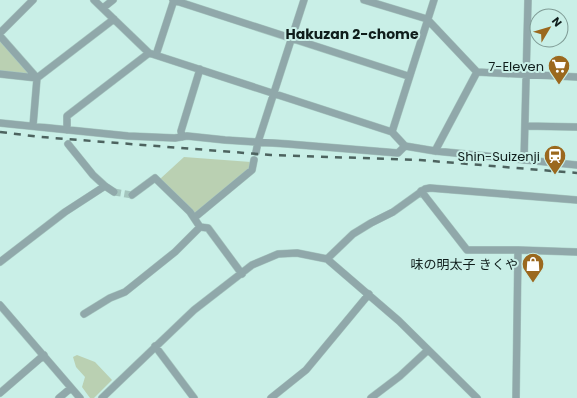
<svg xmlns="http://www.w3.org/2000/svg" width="577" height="398" font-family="Poppins,'Noto Sans JP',sans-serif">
<rect width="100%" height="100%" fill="#c9efe7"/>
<path fill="#bad0b2" d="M0,36L37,78L0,74Z
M184,157L251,162L250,169L195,214L160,179Z
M77,355L95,362L112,380L94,398H90L82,387L85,377L76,367L73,357Z"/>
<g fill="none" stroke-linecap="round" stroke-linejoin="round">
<path stroke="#a4c5be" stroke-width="7" stroke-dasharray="7 3.5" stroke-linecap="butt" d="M114,192L132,195"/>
<g stroke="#a8c9c2" stroke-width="8">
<path id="street" d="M94,0L149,53L392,132L405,146L435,151L577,165
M173,0L408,76
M364,0L427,19L477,72L577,77
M103,8L113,0
M0,33L33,0
M0,36L37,78L33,126
M156,55L174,0
M0,74L37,78L114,19
M0,123L128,136L175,138L187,136L225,140L288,144L398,153L405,146
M525,126L577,127
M67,130V116L149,53
M392,132L434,0
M182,137L181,131L200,69
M435,151L477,72
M256,152L258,142L304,0
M524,160L528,0
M105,186L114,192
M421,191L467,250H518L516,398
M132,195L155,178L190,212L200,227L208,228L242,274
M194,218L252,170L254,160
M518,250L577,252
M327,259L353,234L371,223L393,212L425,189L430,188L577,200
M0,262L65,212L105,186L93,175L68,144
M0,305L80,398
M84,314L110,298L125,292L175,252L200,227
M155,346L194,398
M0,393L44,355
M59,398L71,388
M102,398L194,310L252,265L278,254L297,253L327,259L399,321L477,398
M271,398L306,370L369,294
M371,398L400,376L428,350"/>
</g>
<use href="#street" stroke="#90a8aa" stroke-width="7"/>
<path stroke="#4d635f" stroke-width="2.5" stroke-dasharray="7 7" stroke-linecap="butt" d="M0,132L41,137L271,155L420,160L577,173"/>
</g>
<defs>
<g id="supermarket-pin" transform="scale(1.15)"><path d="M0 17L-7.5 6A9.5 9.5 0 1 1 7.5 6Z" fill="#9b681e" stroke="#c9efe7"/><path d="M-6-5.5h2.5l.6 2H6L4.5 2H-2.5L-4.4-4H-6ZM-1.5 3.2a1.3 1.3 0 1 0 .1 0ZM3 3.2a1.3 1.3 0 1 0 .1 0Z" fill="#fff"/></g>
<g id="station-pin" transform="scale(1.15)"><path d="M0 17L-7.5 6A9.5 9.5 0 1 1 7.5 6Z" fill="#9b681e" stroke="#c9efe7"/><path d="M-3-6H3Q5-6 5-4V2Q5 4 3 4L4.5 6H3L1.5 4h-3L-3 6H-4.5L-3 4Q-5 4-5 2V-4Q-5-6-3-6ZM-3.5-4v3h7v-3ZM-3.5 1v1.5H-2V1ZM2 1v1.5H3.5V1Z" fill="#fff"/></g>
<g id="shop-pin" transform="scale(1.15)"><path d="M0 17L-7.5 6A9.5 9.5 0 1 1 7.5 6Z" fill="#9b681e" stroke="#c9efe7"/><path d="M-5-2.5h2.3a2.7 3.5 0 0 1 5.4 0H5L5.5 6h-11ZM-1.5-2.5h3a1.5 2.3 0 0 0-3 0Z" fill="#fff"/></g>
</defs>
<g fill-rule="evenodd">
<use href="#supermarket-pin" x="559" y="66"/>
<use href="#station-pin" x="555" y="156"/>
<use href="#shop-pin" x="533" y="264"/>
</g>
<g text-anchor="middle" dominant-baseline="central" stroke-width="4" stroke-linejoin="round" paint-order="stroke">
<g font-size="13" fill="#0f1d1b" stroke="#c9efe7" text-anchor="end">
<text x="544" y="66">7-Eleven</text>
<text x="540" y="156">Shin-Suizenji</text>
<text x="518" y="264">味の明太子 きくや</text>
</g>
<g font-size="14" font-weight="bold" fill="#0f1d1b" stroke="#c9efe7">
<text x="352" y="34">Hakuzan 2-chome</text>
</g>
</g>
<g transform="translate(549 28) rotate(52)"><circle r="19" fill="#c9efe7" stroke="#7f9b95"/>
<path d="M0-3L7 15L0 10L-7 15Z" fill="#9b681e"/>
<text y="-6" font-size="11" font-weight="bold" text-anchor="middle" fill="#0f1d1b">N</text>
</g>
</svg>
